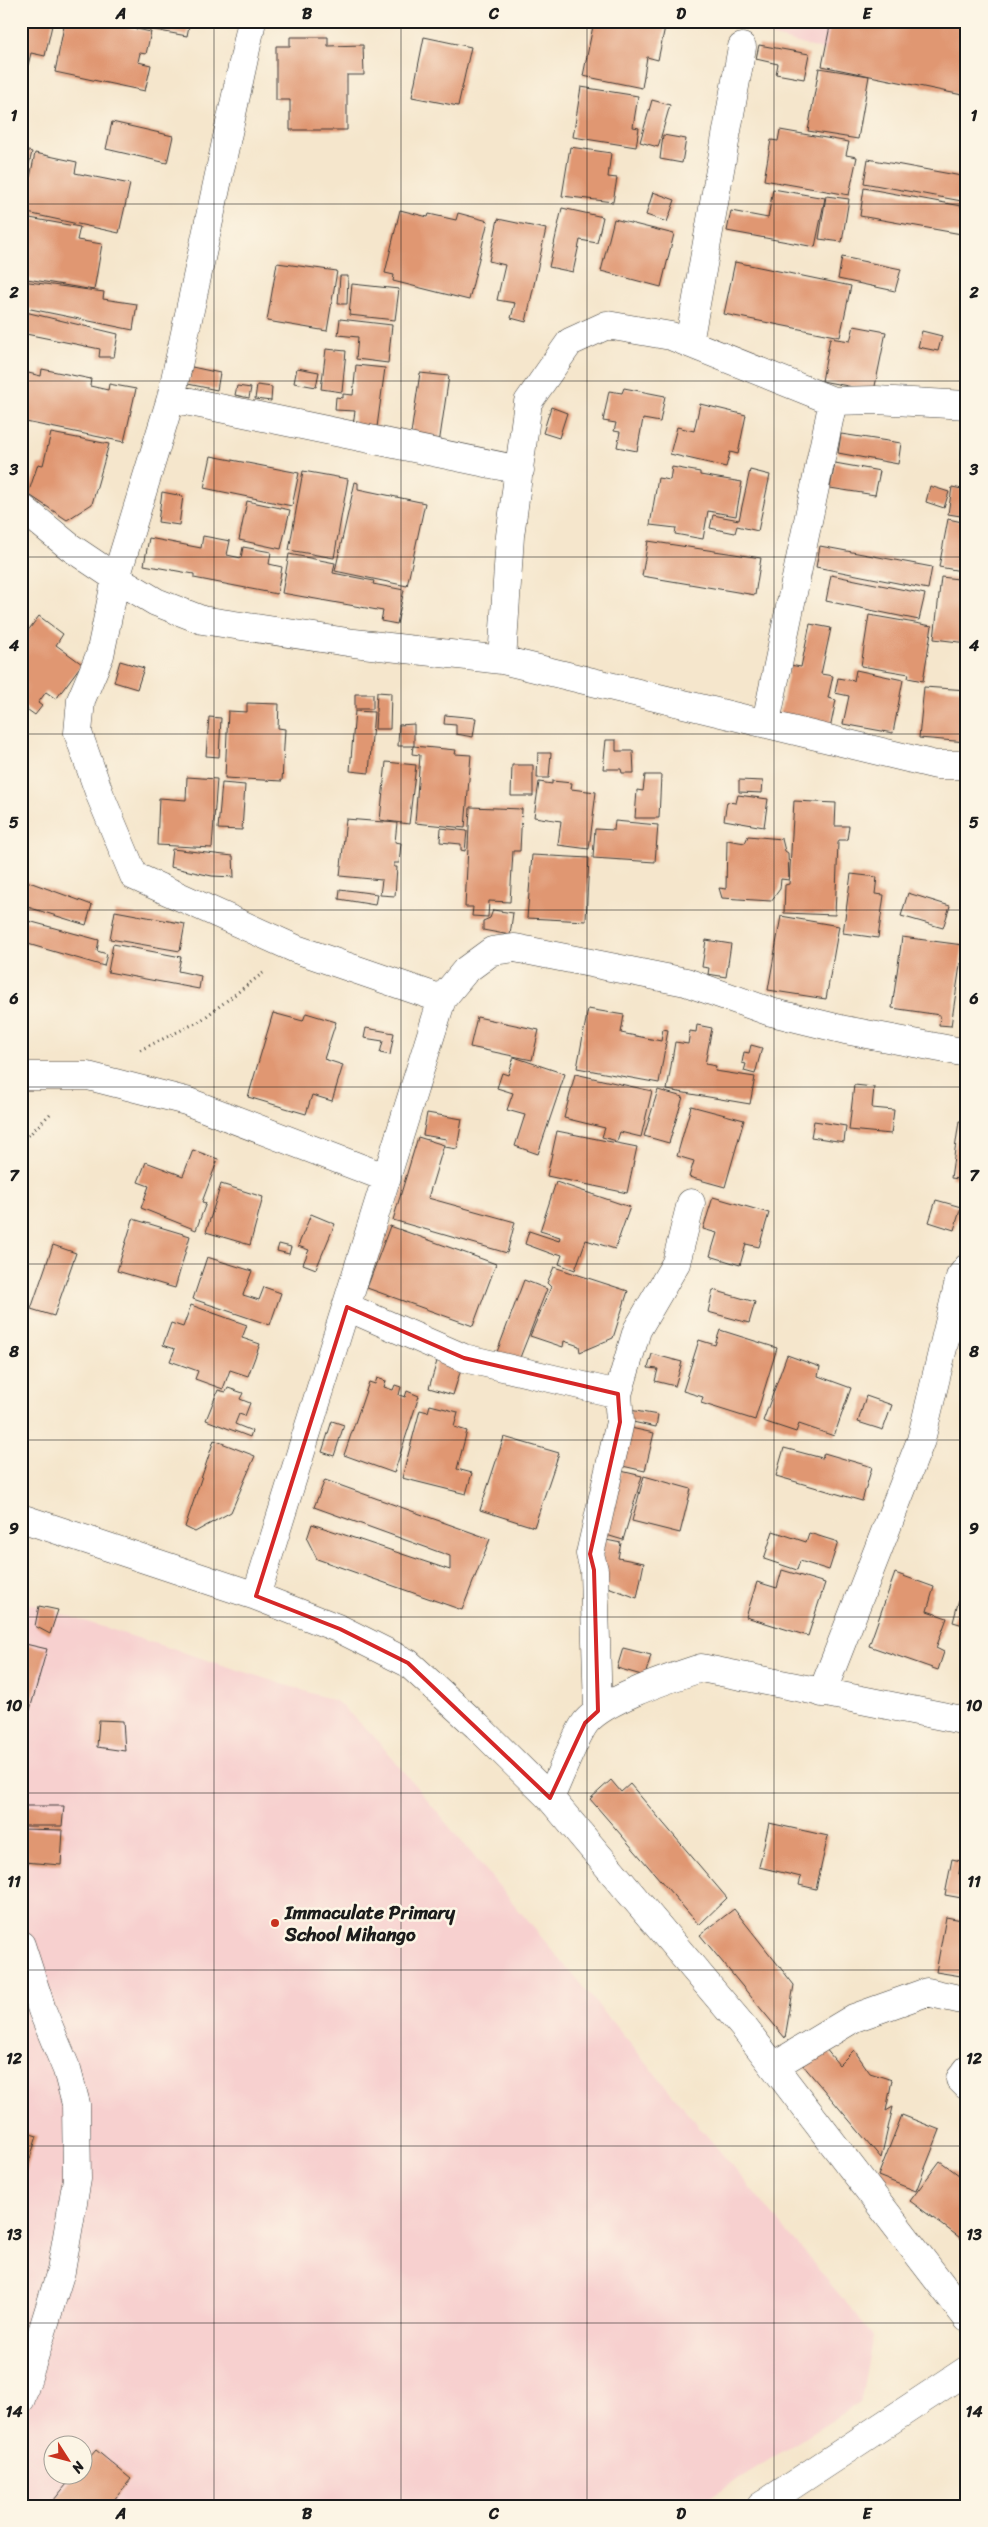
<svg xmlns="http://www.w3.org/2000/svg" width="988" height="2527" font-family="Sriracha,sans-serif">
<rect width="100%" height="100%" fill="#fcf5e5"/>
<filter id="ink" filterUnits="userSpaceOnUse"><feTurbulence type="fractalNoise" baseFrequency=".02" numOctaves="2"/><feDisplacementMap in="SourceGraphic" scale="10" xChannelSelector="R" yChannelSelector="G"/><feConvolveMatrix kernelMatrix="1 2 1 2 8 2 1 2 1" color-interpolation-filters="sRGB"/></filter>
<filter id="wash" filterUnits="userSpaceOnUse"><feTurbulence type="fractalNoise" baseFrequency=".0096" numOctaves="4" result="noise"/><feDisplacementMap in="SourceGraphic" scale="20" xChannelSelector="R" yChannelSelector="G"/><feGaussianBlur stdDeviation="1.12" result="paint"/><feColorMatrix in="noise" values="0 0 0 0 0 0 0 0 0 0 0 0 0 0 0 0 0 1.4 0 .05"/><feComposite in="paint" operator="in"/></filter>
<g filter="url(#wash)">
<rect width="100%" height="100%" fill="#f5e6cc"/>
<path fill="#f7d0cf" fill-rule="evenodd" d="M714,21H967V88Z
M21,1601L336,1701L372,1734L873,2335L860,2403L695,2506H21ZM52,2444H82V2474H52Z"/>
<g id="blocks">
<path fill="#e09772" d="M21,21H53L45,56L31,53L28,65L21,63Z
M65,21H99L151,32L146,54L140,53L138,62L151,65L145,91L55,72Z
M139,21H190L187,36L138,27Z
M594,21H637L665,27L658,60L647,57L642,88L583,76Z
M831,21H967V96L822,66Z
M290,37H328V46L363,45L364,75H347V130H290V100H276V46H290Z
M424,37L471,47L458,106L412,97Z
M759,45L809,54L804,79L776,74L778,64L756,59Z
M819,68L869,76L858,139L808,131Z
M581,87L638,96L633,127L639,128L636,147L573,137Z
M652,100L670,105L658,147L640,142Z
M112,122L173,136L167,163L106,149Z
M780,130L849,142L846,155L857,157L849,195L764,180L771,140L778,141Z
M663,135L686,139L682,163L660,159Z
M570,147L611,153L608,177L617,178L613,202L562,196Z
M21,149L32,152L26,177L21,176Z
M35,153L77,162L75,173L130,184L119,233L23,212Z
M868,159L967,177V202L864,183Z
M864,188L967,207V235L860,216Z
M773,189L825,198L815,247L727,231L731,211L768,218Z
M653,192L675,200L667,222L646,215Z
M826,196L849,199L842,242L819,239Z
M562,208L603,217L597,243L580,240L573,272L549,267Z
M400,210L428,217L429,214L456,220L458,213L488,221L469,300L393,281L394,275L385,273Z
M24,217L80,227L77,240L102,244L94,290L21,278V234Z
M498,219L546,229L526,322L511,318L515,303L497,300L505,265L489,261Z
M614,219L674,234L661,287L601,271Z
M842,257L901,269L895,291L838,279Z
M735,262L851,286L840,337L724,314Z
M277,263L337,271L327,331L267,321Z
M340,276H348L347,304H338Z
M22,281L104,292L103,299L137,304L133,330L21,307Z
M352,284L399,289L395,320L349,315Z
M21,311L118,334L114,357H99L100,349L21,333Z
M340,319L392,325L388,363L356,359L358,337L338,335Z
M854,326L886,332L874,391L822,381L830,338L850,341Z
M922,331L942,336L938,351L918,347Z
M326,349L346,351L342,392L321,389Z
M21,363H25L24,372L41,376L42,369L91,379L90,386L108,390L109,384L136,389L124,442L21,421Z
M356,365L385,368L377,427L353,425L355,411L335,410L336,397L343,398V394L353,395Z
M192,367L220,373L217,390L188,384Z
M297,368L319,372L316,387L294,383Z
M420,373L449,376L439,444L410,440Z
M257,385L272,387L271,401L255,399Z
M237,386L251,388L249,398L235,395Z
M624,388L665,396L660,422L643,419L637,451L617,447L620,432L614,431L616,423L603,421L609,391L622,393Z
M700,404L746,415L738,454L730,452L726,467L670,454L677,427L694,431Z
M551,407L567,413L559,438L543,433Z
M51,433L109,444L92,504L67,520L28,494L38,464L43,465Z
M841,434L901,443L898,464L838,453Z
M211,456L299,473L292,506L204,488Z
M835,463L880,471L875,495L830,488Z
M672,467L700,472V475L742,482L736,516L708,511L703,539L675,534L676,528L650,525L658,478L670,480Z
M750,470L770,475L758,531L737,526L735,533L710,528L713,515L739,520Z
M303,471L348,479L334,558L289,550Z
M355,482L358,483V489L425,503L407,586L335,571Z
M930,486L949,492L944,508L926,502Z
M952,487L967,490V517L948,514Z
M162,492L183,496L179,525L158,522Z
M247,501L290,510L281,549L239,540Z
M948,519L967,523V572L939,567Z
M203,536L230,541L227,555L241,558L243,547L271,552L269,564L282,567L277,594L194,578V574L144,565L149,538L201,548Z
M648,541L761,558L755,595L642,576Z
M820,546L932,567L928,589L816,567Z
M289,554L335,563L333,573L374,581L373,584L404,590L397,624L381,621L383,611L282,593Z
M831,575L925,594L919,620L826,601Z
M941,577L967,580V643L934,639Z
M869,615L932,626L923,681L908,678L909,674L861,666Z
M39,616L63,634L56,645L82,664L56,699L46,692L38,703L42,706L35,715L21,705V649L26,643L21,640Z
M810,624L831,628L821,674L833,676L828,698L836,700L830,729L779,719L790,665L801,667Z
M120,661L144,668L137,689L114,682Z
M856,670L903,680L893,733L843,724L849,696L835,693L838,678L854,681Z
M924,687L967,690V742L919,738Z
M377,692L391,693L390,729H375Z
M355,694H373V709H355Z
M247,703L279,704L278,728L285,729L282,781L225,778L228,711L247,712Z
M355,711L374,712L369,773L350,771Z
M445,715L476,718L473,737L456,734V725L444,724Z
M209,717L221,718L219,757L206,756Z
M414,724V746H398L399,725Z
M606,740H616V751H633L634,773H622L621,769H603Z
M413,746L456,750L455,754L471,755L465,828L415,823L420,755L412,754Z
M538,753H551L549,778H537Z
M386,762L416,765L409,824L380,820Z
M512,765H533V796H511Z
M645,775H661L659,818H635L637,790L643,791Z
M187,777L217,779L212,848L157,845L159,798L186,800Z
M739,780L763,781L762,793L739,792Z
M552,781L572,783L571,789L596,792L589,849L558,845L561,821L534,817L539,782L552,784Z
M222,783L245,785L242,830L218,829Z
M738,795L768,799L764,827L724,820L727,802L736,803Z
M794,801L836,803L835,826H849L847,840H839L838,843L835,915L784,913L785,885L789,884Z
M470,807L522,809L520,851H513L510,902L489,901L488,917L472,916L473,907H465Z
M346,819L397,823L395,842L401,843L399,863H394V867H397L395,896L380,895L382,880L340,876Z
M615,821L658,825L655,862L593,858L595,829L614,830Z
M441,828L467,831L465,851L461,850V844L440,842Z
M748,836L782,839L785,851L788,853L789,880L781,879L780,889L771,901L722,898L719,888L726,889L727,840L745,843Z
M172,849L233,856L234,877L212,876L170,867Z
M532,855L589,858L586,921L527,918Z
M851,874L877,877L875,894L884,895L878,938L843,933Z
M21,879L92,905L86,925L21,905Z
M340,889L377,894L375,905L339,899Z
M908,893L950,906L943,928L901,916Z
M493,910L513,913L510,935L483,930V921L490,918Z
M115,911L185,924L180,951L110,939Z
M781,916L839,926L826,999L768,990Z
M21,919L99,940L97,951L107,954L104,966L21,942Z
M902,937L963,945L951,1026L939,1025L940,1015L892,1008Z
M706,940L731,944L726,977L708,974L709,968L702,967Z
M113,944L181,957L178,971L201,976L199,989L108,972Z
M588,1009L624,1015L621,1033L661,1041L663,1029L668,1030L659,1083L577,1068Z
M273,1013L303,1021L306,1013L336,1022L324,1059L343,1065L332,1101L312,1095L306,1114L248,1097Z
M477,1017L539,1030L532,1060L470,1047Z
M697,1025L712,1028L705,1064L716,1066L715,1071L755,1077L750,1104L667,1090L675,1042L688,1044L690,1031L696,1032Z
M366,1028L394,1033L390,1055L380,1053L383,1041L364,1038Z
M751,1045L762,1048L755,1074L744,1071L746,1064L742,1063L744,1052L749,1053Z
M514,1057L565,1074L538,1154L515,1146L525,1115L507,1110L513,1093L497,1088L502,1073L508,1075Z
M575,1074L652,1091L641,1137L620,1132L617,1141L602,1137L605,1128L564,1118Z
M854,1085L874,1087L872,1108L894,1110L891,1134L849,1130Z
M658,1090L683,1097L669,1143L644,1136Z
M691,1106L744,1120L725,1187L689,1177L694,1161L677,1156Z
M427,1113L462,1119L457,1149L445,1147L446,1139L423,1135Z
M814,1121L846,1126L844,1142L811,1137Z
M959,1121L967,1122V1180L951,1178Z
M557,1131L637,1147L627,1193L547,1176Z
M418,1137L444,1145L428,1198L515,1222L507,1253L393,1220Z
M193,1150L218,1159L202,1202L206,1203L196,1230L141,1208L149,1186L138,1182L146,1162L183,1176Z
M556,1182L630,1207L615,1249L586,1240L575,1270L559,1264L562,1255L556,1253L555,1255L525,1244L529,1231L559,1241L560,1237L540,1231Z
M221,1184L263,1197L250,1245L206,1232Z
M713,1197L769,1213L759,1247L746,1244L740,1265L710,1256L717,1233L703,1229Z
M936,1200L961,1207L954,1230L929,1222Z
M311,1214L335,1224L316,1269L303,1264L309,1250L298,1246Z
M133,1219L190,1236L175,1288L117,1271Z
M390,1226L496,1264L473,1326L367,1288Z
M279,1244L291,1247L289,1254L277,1251Z
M53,1245L76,1253L54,1316L31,1309Z
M207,1257L252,1271L243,1295L259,1300L264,1287L281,1293L270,1325L193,1299Z
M554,1267L628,1291L613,1338L580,1352L579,1346L564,1341L563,1347L530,1336L551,1287L547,1283Z
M524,1280L547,1289L519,1360L497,1352Z
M713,1290L755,1302L749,1323L708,1312Z
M191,1305L247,1325L242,1338L260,1344L248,1376L230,1370L223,1389L195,1379L198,1371L170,1361L175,1349L163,1345L171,1323L183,1327Z
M720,1330L777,1348L755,1420L701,1403L703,1397L683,1391L699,1340L715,1345Z
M652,1354L682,1362L675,1386L655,1381L658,1369L648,1368Z
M787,1355L820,1367L818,1376L851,1388L834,1436L799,1424L796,1432L763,1421Z
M438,1358L462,1366L453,1395L429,1388Z
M377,1378L386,1381L384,1387L393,1390L395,1385L401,1387L399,1395L405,1397L407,1391L419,1396L394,1473L344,1455L369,1382L375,1384Z
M228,1388L243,1393L240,1399L250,1403L245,1416L239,1414L235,1424L252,1431L250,1437L206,1420L218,1390L226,1392Z
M866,1396L892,1405L883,1430L858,1422Z
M430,1405L458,1412L454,1427L467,1431L457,1469L472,1473L466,1494L402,1478L420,1410L428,1412Z
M630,1410L658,1415L656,1427L628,1421Z
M332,1421L344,1425L334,1456L322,1452Z
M626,1427L654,1433L645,1471L618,1465Z
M504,1437L559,1453L534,1527L480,1510Z
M214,1440L255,1456L231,1512L195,1532L185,1527Z
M784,1448L822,1458L824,1453L872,1467L862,1501L776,1476Z
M621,1471L642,1476L623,1540L603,1534Z
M644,1476L691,1489L680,1533L632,1521Z
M325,1480L490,1539L462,1610L317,1559L307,1539L312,1524L450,1570V1556L314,1507Z
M773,1531L806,1542L809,1533L838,1542L829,1570L800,1561L797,1570L764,1559Z
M601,1539L621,1543L618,1558L644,1563L637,1598L600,1584Z
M782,1570L825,1583L808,1636L746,1617L757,1582L777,1588Z
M895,1573L934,1587L927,1611L947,1618L936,1648L944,1652L938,1670L869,1646Z
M961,1592L967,1593V1626L953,1622Z
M39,1606L58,1610L50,1634L35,1626Z
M21,1643L47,1649L22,1738L21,1737Z
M623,1648L651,1655L645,1676L617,1668Z
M99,1720L123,1721L125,1751L97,1747Z
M611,1780L621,1792L630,1784L727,1898L699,1925L590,1799Z
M21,1806H64L62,1826H21Z
M769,1823L828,1836L816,1889L799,1885L801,1877L759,1867Z
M21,1829L63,1830L61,1865L24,1862Z
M952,1859L961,1861L959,1874L967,1876V1899L945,1895Z
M734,1909L794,1985L785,2038L700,1935Z
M946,1917L967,1921V1991L959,1989L961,1976L936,1972Z
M825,2048L839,2065L854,2050L870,2073L892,2080L886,2111L893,2107L881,2158L802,2064Z
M902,2115L940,2130L916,2191L878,2176Z
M21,2131L37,2136L22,2184H21Z
M940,2161L967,2181V2243L910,2201Z
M96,2450L131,2479L109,2506H49L75,2474H82V2466Z"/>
</g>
</g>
<g filter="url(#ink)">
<use href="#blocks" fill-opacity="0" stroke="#3d3a36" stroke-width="1"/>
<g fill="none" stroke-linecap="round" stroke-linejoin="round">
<g stroke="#3d3a36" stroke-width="29">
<path id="minor" d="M252,21L171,398L116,578L156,602L202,620L354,643L502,660L936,765H967
M689,343L742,47
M171,398L520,470
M21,507L70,547L116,578L100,655L81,700L78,733L100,795L134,876L296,949L442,999L256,1596
M502,660L510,536L528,402L570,342L607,325L671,336L833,401L876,400L967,405
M766,722L833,401
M442,999L466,970L492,951L515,948L686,982L771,1012L845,1030L967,1053
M21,1076H88L186,1101L387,1178
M347,1307L464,1358L618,1394
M21,1518L256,1596L340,1629L408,1663L477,1726L550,1798L745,2029L967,2318
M822,1693L921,1440L960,1277L967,1268
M598,1711L594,1570L590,1554L620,1422L618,1394L637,1330L676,1263L691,1203
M550,1798C559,1779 575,1736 586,1722C605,1699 671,1678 701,1668L967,1721
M21,1945L42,2010L67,2070L76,2104L77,2179L61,2271L21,2399
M774,2066L854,2018L927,1992L967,2001
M967,2070L960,2079L967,2086
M761,2506L967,2370"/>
</g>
<path stroke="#3d3a36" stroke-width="3" stroke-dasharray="1 4" stroke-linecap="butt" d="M140,1050L200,1021L263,973
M21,1143L50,1114"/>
<use href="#minor" stroke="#fff" stroke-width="28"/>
</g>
</g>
<path fill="none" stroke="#d62828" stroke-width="4" stroke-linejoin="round" d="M347,1307L464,1358L618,1394L620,1422L590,1554L594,1570L598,1711L585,1723L550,1798L408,1663L340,1629L256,1596Z"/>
<path fill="none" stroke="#1c1c1c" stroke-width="1" stroke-opacity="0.55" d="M214,21V2506M401,21V2506M587,21V2506M774,21V2506M21,204H967M21,381H967M21,557H967M21,734H967M21,910H967M21,1087H967M21,1264H967M21,1440H967M21,1617H967M21,1793H967M21,1970H967M21,2146H967M21,2323H967"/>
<circle fill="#c8321e" stroke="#fcf5e5" stroke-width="2" cx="275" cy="1923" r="5"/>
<g text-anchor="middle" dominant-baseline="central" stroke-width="5" stroke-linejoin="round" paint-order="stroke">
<g font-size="19" font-weight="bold" fill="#1c1c1c" stroke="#fcf5e5" text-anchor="start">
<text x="285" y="1912">Immaculate Primary<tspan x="285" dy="22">School Mihango</tspan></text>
</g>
</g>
<rect width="988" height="2527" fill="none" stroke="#fcf5e5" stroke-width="55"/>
<g transform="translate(68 2460) rotate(126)"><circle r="24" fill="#fcf5e5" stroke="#a29e95"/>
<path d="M0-4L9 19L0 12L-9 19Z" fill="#c8321e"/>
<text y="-8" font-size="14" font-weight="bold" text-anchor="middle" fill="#1c1c1c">N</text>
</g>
<rect x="28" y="28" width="932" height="2472" fill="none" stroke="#1c1c1c" stroke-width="2"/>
<g font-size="16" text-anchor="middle" font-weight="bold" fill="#1c1c1c">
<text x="121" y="19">A</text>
<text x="307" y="19">B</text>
<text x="494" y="19">C</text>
<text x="681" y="19">D</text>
<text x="867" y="19">E</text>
<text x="14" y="121">1</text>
<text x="974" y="121">1</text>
<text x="14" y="298">2</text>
<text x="974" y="298">2</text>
<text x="14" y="475">3</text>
<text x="974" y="475">3</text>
<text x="14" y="651">4</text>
<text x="974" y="651">4</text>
<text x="14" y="828">5</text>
<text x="974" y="828">5</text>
<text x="14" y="1004">6</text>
<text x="974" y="1004">6</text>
<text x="14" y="1181">7</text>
<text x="974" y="1181">7</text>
<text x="14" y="1357">8</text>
<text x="974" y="1357">8</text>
<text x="14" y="1534">9</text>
<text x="974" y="1534">9</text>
<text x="14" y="1711">10</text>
<text x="974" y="1711">10</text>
<text x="14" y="1887">11</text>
<text x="974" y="1887">11</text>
<text x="14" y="2064">12</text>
<text x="974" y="2064">12</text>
<text x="14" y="2240">13</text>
<text x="974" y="2240">13</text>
<text x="14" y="2417">14</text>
<text x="974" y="2417">14</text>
<text x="121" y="2519">A</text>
<text x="307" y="2519">B</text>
<text x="494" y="2519">C</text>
<text x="681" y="2519">D</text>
<text x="867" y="2519">E</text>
</g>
</svg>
